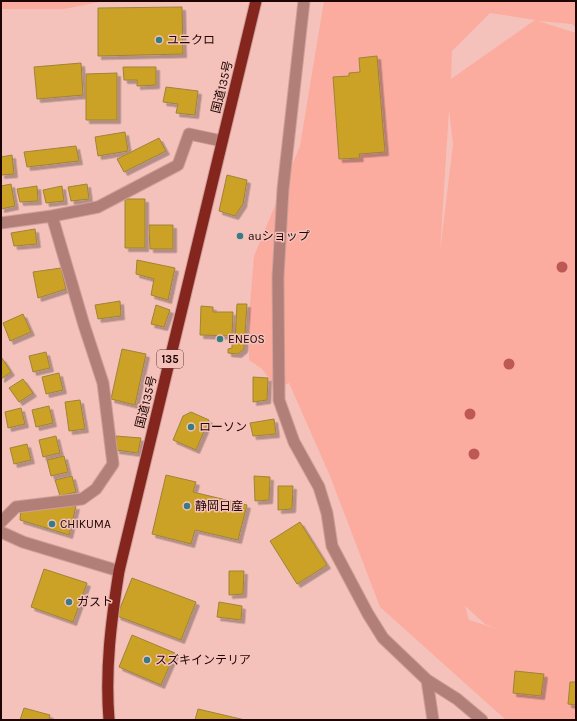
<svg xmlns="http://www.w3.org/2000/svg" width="577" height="721" font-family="Karla,'Noto Sans JP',sans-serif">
<defs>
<filter id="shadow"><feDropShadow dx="3.5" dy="3.5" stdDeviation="0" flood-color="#0004"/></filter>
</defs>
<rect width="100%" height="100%" fill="#f4c2ba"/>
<path fill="#fbac9f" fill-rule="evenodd" d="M1,1H104L64,9H1Z
M324,1H576V28L572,24L538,21L576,33V720H506L380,607L330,476L289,383L277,389L262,369L249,360V316L254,256L300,146ZM490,13L535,20L451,79L452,51ZM449,110L453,144L440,252ZM465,606L485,624L498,629L469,620Z"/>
<path fill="#cba225" stroke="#9e833a" filter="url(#shadow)" d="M182,7L183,54L98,56V8Z
M377,56L385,152L359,154L360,158L339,159L333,77L349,76V73L360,72L359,58Z
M81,63L83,95L37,99L34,67Z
M123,67H156V85L137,86V80H124Z
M117,73V120H86V74Z
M166,87L198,91L195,115L176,113L178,104L163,102Z
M125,132L128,151L98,156L95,137Z
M159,138L166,151L124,172L117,159Z
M76,146L79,161L27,167L24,152Z
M12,155L14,174L1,175V157Z
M227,175L247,180L243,204L235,216L219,211Z
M11,184L15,206L1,209V186Z
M87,184L89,199L71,201L68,187Z
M37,186L38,201L20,202L17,189Z
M62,186L64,201L46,203L43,190Z
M125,199H145V248H125Z
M149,225H173V249H150Z
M35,229L37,244L14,246L11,233Z
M137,260L175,268L168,300L151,295L154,279L136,274Z
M61,268L66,289L38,298L33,272Z
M120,301L121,316L98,319L95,305Z
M237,304H247L244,349L238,354L228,353V349L232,348V341H235Z
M156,305L170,310L164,327L151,324Z
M201,306L213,307V312H233L232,336L200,335Z
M23,314L31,332L10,341L3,323Z
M122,349L146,354L135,405L111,399Z
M46,352L50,368L33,372L29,356Z
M1,358H2L11,372L1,379Z
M59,373L63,390L46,394L42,377Z
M253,377L268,378L267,400L253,402Z
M23,379L33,393L19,402L9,388Z
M80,400L85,429L69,431L65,402Z
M49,406L53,423L36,427L32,410Z
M21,408L25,424L8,428L5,412Z
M191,412L209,420L196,450L173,440L183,416Z
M274,419L276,434L253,436L250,423Z
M56,436L60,453L43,457L39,440Z
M116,436L141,438L138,453L116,450Z
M27,444L31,460L14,464L10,448Z
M64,456L68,472L51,476L47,460Z
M166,475L196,482L193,492L247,505L238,540L195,530L191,544L152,534Z
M72,476L76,492L60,496L55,480Z
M254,476L270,477L269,500L255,501Z
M278,486H293L292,509L278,510Z
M76,506L69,535L20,520L21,507Z
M300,522L327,565L297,584L270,541Z
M44,569L87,583L73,622L31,607Z
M229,571H244L243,594L229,595Z
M132,578L196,602L181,640L117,616Z
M219,602L242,606L241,620L217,617Z
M132,635L175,653L161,685L119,667Z
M515,671L544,674L541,696L513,693Z
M570,682H576V705L568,704Z
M24,708L50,715L49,720H20Z
M198,709L245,720H195Z"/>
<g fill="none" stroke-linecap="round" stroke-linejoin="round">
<g stroke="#cda099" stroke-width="13">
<path id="minor" d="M304,1L283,189L278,277L279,400L294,442L319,487L327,513L332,546L368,614L383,638L427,680L457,699L482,720
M1,223L52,216L98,207L178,165L189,134L222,141
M1,522L16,507L82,499L96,489L113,464L103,383L84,325L52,216
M427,680L433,720"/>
</g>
<g stroke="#cda099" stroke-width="13">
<path id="tertiary" d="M1,532L23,542L119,571"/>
</g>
<g stroke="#cda099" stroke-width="13">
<path id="trunk" d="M109,720C105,669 111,622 119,571L256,1"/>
</g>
<use href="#minor" stroke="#b17f78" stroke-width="11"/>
<use href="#tertiary" stroke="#b17f78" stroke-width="11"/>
<use href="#trunk" stroke="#85261e" stroke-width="11"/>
</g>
<g fill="#be5855">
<circle cx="562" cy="267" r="5.5"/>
<circle cx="509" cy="364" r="5.5"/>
<circle cx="470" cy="414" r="5.5"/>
<circle cx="474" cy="454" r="5.5"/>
</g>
<g fill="#367c87" stroke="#f4c2ba" stroke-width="1.5">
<circle cx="159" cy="40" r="4"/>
<circle cx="240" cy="236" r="4"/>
<circle cx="220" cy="339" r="4"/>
<circle cx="191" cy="427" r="4"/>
<circle cx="187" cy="506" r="4"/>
<circle cx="52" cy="524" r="4"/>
<circle cx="69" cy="602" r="4"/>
<circle cx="147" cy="660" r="4"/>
</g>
<g text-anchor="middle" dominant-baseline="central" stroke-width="3" stroke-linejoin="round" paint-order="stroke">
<rect fill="#f4c2ba" stroke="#5e3d3a" stroke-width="1" x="157" y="350" width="26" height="18" rx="3"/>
<g font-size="11" font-weight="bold" fill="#1e0403">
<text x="170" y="359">135</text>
</g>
<g font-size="12" fill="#1e0403" stroke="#f4c2ba" text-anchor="start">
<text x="167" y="40">ユニクロ</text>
<text x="248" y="236">auショップ</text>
<text x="228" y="339">ENEOS</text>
<text x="199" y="427">ローソン</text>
<text x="195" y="506">静岡日産</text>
<text x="60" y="524">CHIKUMA</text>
<text x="77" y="602">ガスト</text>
<text x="155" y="660">スズキインテリア</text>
</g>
<g font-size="12" fill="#1e0403" stroke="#f4c2ba">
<text transform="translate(222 87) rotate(-76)">国道135号</text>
<text transform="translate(146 402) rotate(-76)">国道135号</text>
</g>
</g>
<rect width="577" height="721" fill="none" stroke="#1e0403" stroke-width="4"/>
</svg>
